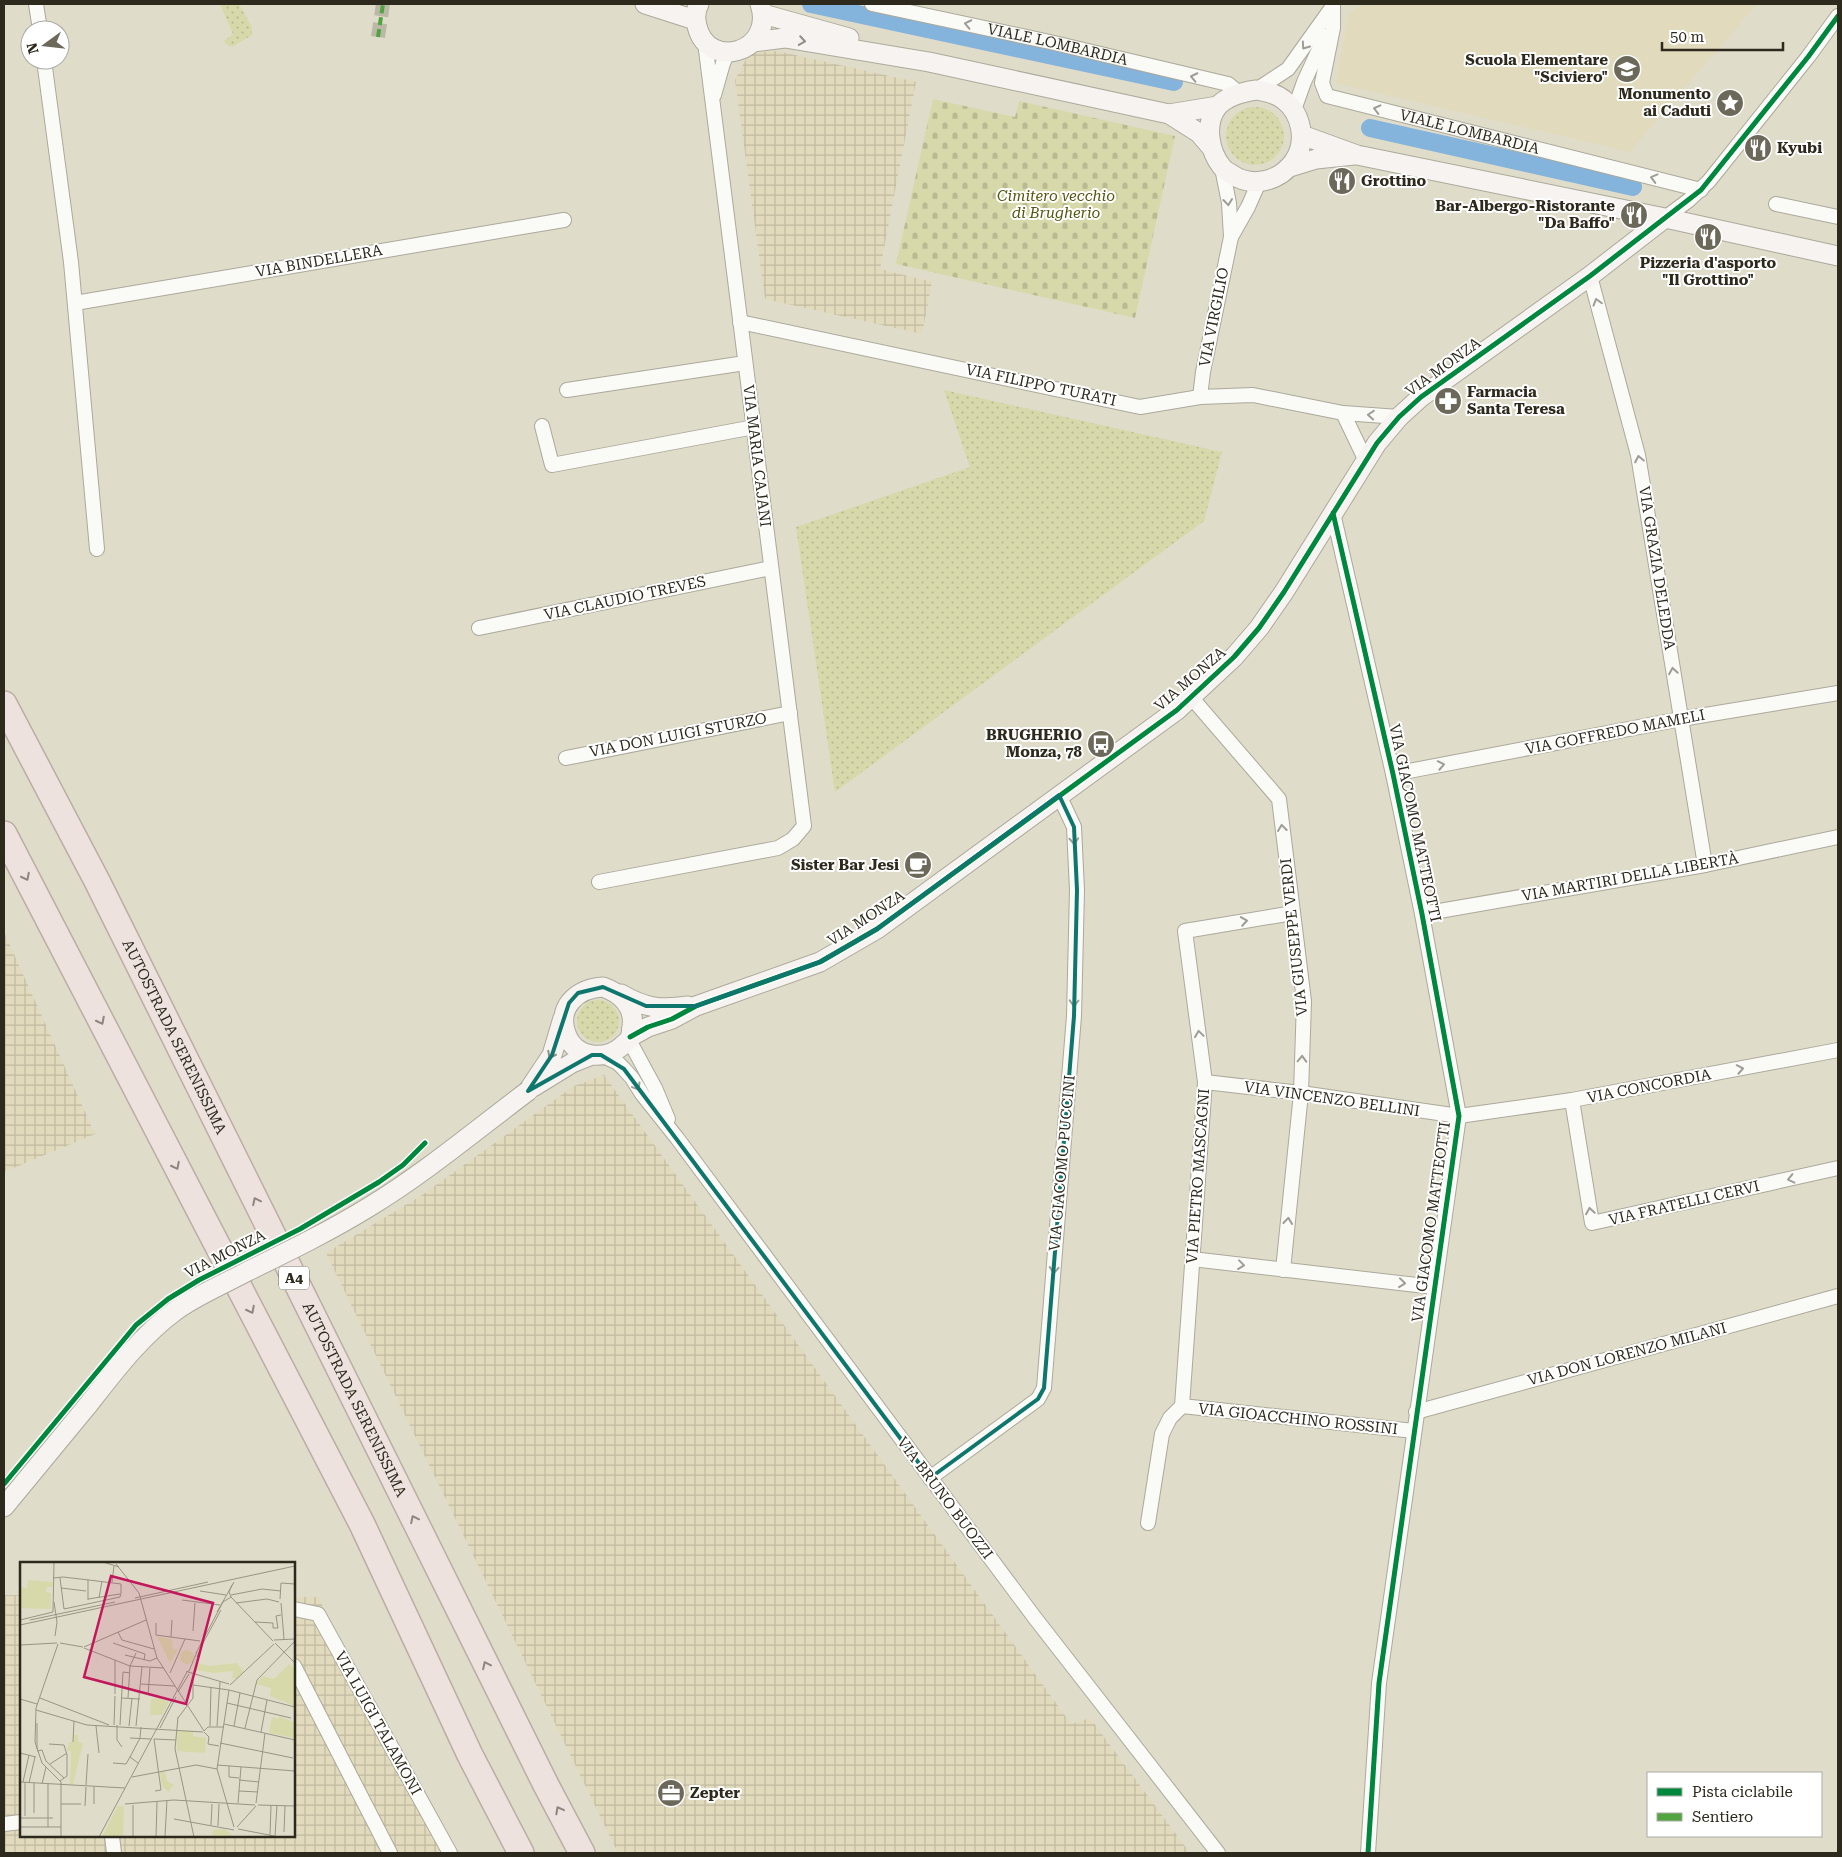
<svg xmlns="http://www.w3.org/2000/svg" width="1842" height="1857" font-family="'Roboto Serif',serif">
<defs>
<pattern id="industrial-grid" width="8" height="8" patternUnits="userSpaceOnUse" patternTransform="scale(1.25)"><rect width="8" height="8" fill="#e1dabc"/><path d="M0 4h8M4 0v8" fill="none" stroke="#c1bba1"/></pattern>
<pattern id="grass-dots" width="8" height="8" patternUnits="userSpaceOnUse" patternTransform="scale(1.25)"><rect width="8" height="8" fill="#d7d9aa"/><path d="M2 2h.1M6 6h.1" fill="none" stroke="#b9ba92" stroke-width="1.8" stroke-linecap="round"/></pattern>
<pattern id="cemetery-stones" width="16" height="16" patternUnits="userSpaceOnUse" patternTransform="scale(1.25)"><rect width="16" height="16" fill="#d7d9aa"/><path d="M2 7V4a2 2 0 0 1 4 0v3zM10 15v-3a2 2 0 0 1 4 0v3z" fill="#b9ba92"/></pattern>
</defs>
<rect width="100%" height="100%" fill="#e0dcca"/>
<path fill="#e1dabc" d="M1364,4H1757L1630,152L1336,83L1349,13Z"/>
<path fill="url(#industrial-grid)" d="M777,51L916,82L880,269L932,282L922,334L765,299L735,80L749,53Z
M4,932L95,1134L4,1172Z
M604,1075L1071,1724L1090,1718L1190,1853H618L326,1253L422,1195L574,1086Z
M4,1595H21V1836H294V1597H318L456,1853H4Z"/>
<path fill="url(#grass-dots)" d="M220,4H239L252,27V35L232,47L227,45L224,41L233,34Z
M1226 136a29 29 0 1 1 58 0a29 29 0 1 1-58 0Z
M944,390L1222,452L1204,521L835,792L796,527L970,467Z
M577 1021a21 21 0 1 1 42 0a21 21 0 1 1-42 0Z"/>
<path fill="url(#cemetery-stones)" d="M933,99L1015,117L1019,101L1175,136L1135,318L896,264Z"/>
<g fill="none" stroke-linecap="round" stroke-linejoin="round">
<path stroke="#84b3dc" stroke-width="18" d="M811,4L1174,82
M1370,128L1633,187"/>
<path stroke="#bcb8a7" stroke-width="14" stroke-dasharray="14 7" stroke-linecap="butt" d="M378,37L383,4"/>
<g stroke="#aca99b" stroke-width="16">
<g id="street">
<path d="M36,4L40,30"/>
<path id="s1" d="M872,4L1050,42L1228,84L1239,93"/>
<path id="s2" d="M1333,7V28L1322,83L1327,96L1701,190"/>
<path d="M44,60L71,262L97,549"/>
<path d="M1256,90L1288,69L1333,6"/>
<path d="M714,95L723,63L728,52"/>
<path d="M1294,110L1304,82L1325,36"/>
<path d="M1776,204L1838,217"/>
<path d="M1665,218L1689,200L1709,181L1808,57L1838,16"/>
<path d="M1231,237L1248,207L1259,182"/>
<path d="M1590,276L1638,455L1705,865"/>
<path d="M75,303L564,220"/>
<path d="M740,322L1140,407L1200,397L1253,395L1343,413L1399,417"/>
<path d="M567,390L745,363"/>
<path d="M1200,397L1203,372L1231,237L1229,203L1222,168"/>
<path d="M1343,413L1366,461"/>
<path d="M542,426L552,465L754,427"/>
<path d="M1333,513L1393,774L1422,914L1459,1116L1379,1683L1368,1853"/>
<path d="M479,628L771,568"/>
<path d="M1191,697L1279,799L1304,1001L1301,1093L1283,1270"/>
<path d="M566,758L790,713"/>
<path d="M1393,774L1681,719L1838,693"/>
<path d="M599,882L778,848L793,839L804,826L705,42"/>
<path d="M1422,914L1705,865L1838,837"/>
<path d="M629,1040L655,1088L668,1119"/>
<path d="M601,1055L618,1063L624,1069L632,1078L642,1094L677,1138L1035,1618L1218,1853"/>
<path d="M1205,1082L1301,1093L1459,1116L1572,1100L1838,1050"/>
<path d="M1572,1100L1592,1223L1838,1168"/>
<path d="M1192,1259L1434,1287"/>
<path d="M1182,1406L1414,1431"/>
<path d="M1416,1412L1838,1296"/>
<path d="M930,1478L1038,1399L1044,1388L1074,1016L1077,890L1074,827L1059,795"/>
<path d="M1148,1523L1162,1434L1170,1418L1182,1406L1205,1082L1185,931L1293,913"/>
<path d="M294,1609L318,1614L450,1853"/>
<path d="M294,1666L390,1853"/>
<path d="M4,1824L21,1822"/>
<path d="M112,1836L114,1853"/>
</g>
</g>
<g stroke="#aca99b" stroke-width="21">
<path id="secondary" d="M645,4L695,20
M699,4C695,11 695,18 697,26C708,72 776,52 760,4
M763,14L849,38
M753,42L785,38L929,62L1169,114L1218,106
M1256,90C1266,92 1276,93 1284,100C1302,114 1307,142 1294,161C1279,182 1252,188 1231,174C1228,172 1224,170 1222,167C1209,151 1204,123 1218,106C1227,96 1243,92 1256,90Z
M1169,114L1199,133L1211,147
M1302,135L1357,155L1665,218L1838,256
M1290,167L1316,159L1354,155
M603,987C620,993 635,1006 632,1026C631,1029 632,1034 630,1037C629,1041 625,1043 622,1046C605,1061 576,1058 567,1036C555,1008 577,988 603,987Z
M621,994C645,1008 660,1010 688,1006
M630,1037L648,1027L672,1019L696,1006L820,962L877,929L1177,710L1234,657L1259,628L1284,592L1377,443L1399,417L1421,397L1590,276L1665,218
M533,1087L572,1063L592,1055
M528,1091L552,1055L563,1018
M4,1507L88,1405"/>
</g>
<g stroke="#bbada4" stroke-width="28">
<g id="highway">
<path id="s3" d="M4,704L97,881L546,1785L582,1853"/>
<path d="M4,834L362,1524L470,1755L521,1853"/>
</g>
</g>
<use href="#street" stroke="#fafaf7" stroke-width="14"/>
<use href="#secondary" stroke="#f6f3f0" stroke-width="19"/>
<use href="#highway" stroke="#eee2df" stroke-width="25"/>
<g stroke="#aca99b" stroke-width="21" stroke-linecap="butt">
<path id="secondary-bridge" d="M88,1405C114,1372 140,1337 175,1311C197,1295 224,1284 248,1271C289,1251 330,1231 369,1207C425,1173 476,1130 528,1091"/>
</g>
<use href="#secondary-bridge" stroke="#f6f3f0" stroke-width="19"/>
<path stroke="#52a441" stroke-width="4" stroke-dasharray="8 4" stroke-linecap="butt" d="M378,37L383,4"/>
<g stroke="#fff" stroke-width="8">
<path id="cycleway" d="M1333,513L1393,774L1422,914L1459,1116L1379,1683L1368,1853
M630,1037L648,1027L672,1019L696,1006L820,962L877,929L1177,710L1234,657L1259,628L1284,592L1377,443L1399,417L1421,397L1590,276L1701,190L1808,57L1838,16
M4,1484L136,1325L168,1299L199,1280L300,1229L379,1182L403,1165L425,1143"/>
</g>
<use href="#cycleway" stroke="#00873e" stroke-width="5"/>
</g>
<defs><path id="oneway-chevron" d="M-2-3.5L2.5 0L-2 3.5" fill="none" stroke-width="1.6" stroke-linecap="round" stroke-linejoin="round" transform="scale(1.25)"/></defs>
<g stroke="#9e9c95">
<use href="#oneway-chevron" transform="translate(968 24) rotate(-168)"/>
<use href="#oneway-chevron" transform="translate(1305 46) rotate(125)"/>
<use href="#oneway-chevron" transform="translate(1194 77) rotate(-168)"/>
<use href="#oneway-chevron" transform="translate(1377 109) rotate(-166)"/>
<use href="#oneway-chevron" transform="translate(1654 178) rotate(-165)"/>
<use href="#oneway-chevron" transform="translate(1228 202) rotate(83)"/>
<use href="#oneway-chevron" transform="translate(1597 302) rotate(-106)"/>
<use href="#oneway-chevron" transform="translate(1371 415) rotate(-176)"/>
<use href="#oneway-chevron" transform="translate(1639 459) rotate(-101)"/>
<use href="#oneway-chevron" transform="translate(1673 671) rotate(-99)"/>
<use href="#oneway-chevron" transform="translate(1441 765) rotate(-11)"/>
<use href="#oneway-chevron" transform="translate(1282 828) rotate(-97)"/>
<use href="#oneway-chevron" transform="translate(1074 841) rotate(87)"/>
<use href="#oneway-chevron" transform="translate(1244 921) rotate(-9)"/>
<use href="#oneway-chevron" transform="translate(1074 1003) rotate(92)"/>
<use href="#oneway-chevron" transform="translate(1199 1034) rotate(-98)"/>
<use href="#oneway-chevron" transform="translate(1302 1059) rotate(-88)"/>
<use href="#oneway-chevron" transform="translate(1740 1069) rotate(-11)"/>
<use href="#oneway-chevron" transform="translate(637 1087) rotate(59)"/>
<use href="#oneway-chevron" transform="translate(1791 1179) rotate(167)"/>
<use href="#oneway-chevron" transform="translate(1590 1211) rotate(-99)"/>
<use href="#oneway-chevron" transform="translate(1288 1221) rotate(-84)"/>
<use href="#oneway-chevron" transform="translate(1241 1265) rotate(7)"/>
<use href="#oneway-chevron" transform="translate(1054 1270) rotate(95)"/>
<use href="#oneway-chevron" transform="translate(1402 1283) rotate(6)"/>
</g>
<g stroke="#928e86">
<use href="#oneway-chevron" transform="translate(802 41) rotate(9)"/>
<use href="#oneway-chevron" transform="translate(551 1055) rotate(117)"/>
</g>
<g stroke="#8e867e">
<use href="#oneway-chevron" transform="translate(26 877) rotate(63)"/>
<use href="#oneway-chevron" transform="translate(101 1021) rotate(63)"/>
<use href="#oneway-chevron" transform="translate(176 1166) rotate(63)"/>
<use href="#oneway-chevron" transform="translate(256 1201) rotate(-116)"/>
<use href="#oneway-chevron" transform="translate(251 1310) rotate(63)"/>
<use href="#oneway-chevron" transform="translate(414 1519) rotate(-116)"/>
<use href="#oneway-chevron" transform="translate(486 1665) rotate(-116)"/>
<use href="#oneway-chevron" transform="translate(559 1810) rotate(-118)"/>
</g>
<path fill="none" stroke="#0f766e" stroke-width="4" stroke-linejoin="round" d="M1059,795L1074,827L1077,890L1074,1016L1044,1388L1038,1399L930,1478L624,1069L601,1055H592L528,1091L552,1055L569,1003L578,993L603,987L646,1006H696L820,962L877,929Z"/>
<defs>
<g id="school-disc" transform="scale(1.4375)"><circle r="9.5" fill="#6c685a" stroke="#fff"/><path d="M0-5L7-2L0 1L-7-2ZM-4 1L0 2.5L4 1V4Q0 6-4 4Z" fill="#fff"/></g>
<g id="sight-disc" transform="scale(1.4375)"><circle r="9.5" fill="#6c685a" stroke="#fff"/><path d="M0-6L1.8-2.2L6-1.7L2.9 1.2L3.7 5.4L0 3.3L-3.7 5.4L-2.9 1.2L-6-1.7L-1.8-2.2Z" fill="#fff"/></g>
<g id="restaurant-disc" transform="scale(1.4375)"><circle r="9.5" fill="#6c685a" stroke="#fff"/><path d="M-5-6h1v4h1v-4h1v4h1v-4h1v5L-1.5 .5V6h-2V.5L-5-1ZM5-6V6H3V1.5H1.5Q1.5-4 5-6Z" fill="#fff"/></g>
<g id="pharmacy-disc" transform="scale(1.4375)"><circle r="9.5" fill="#6c685a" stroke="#fff"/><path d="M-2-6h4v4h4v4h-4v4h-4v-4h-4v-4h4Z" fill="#fff"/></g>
<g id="bus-disc" transform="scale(1.4375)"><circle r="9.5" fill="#6c685a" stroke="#fff"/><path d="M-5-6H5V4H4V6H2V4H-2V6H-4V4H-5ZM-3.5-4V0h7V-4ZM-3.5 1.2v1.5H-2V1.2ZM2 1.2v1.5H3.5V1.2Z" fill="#fff"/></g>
<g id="cafe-disc" transform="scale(1.4375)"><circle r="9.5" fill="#6c685a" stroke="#fff"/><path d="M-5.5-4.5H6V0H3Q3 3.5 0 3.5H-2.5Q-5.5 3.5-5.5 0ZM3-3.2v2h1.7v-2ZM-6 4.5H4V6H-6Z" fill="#fff"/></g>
<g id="office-disc" transform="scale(1.4375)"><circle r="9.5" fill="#6c685a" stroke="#fff"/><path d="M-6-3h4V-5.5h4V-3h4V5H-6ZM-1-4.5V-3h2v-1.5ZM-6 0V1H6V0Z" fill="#fff"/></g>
</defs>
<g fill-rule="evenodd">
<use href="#school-disc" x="1627" y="69"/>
<use href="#sight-disc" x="1730" y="103"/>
<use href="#restaurant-disc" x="1758" y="148"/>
<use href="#restaurant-disc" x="1342" y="181"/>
<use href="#restaurant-disc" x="1634" y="215"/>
<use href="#restaurant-disc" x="1708" y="237"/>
<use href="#pharmacy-disc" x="1448" y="401"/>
<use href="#bus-disc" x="1101" y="744"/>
<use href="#cafe-disc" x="918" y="865"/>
<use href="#office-disc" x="671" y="1793"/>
</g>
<g text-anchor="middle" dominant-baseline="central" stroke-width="4" stroke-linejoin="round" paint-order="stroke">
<rect fill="#fff" stroke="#6c6a61" stroke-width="1" x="279" y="1266.5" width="30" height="23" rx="4"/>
<g font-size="14" font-weight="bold" fill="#2d2a1d">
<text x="294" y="1278">A4</text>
</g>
<g font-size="15" fill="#2d2a1d" stroke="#fff">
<text stroke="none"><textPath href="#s1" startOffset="190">VIALE LOMBARDIA</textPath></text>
<text stroke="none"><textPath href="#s2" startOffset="238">VIALE LOMBARDIA</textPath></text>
<text transform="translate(319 261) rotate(-10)">VIA BINDELLERA</text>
<text transform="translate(1214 317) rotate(-79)">VIA VIRGILIO</text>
<text transform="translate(1443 367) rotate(-36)">VIA MONZA</text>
<text transform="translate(1041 385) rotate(12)">VIA FILIPPO TURATI</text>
<text transform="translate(757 456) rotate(83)">VIA MARIA CAJANI</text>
<text transform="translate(1657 568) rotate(81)">VIA GRAZIA DELEDDA</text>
<text transform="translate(625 598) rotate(-12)">VIA CLAUDIO TREVES</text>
<text transform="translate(1190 679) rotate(-41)">VIA MONZA</text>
<text transform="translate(1615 732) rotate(-11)">VIA GOFFREDO MAMELI</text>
<text transform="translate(678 735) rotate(-11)">VIA DON LUIGI STURZO</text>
<text transform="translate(1415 823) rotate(78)">VIA GIACOMO MATTEOTTI</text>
<text transform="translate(1630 877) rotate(-10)">VIA MARTIRI DELLA LIBERTÀ</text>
<text transform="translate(866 918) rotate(-33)">VIA MONZA</text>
<text transform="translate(1294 937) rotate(-96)">VIA GIUSEPPE VERDI</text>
<text stroke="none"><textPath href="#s3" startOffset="374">AUTOSTRADA SERENISSIMA</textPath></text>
<text transform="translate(1649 1086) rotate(-11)">VIA CONCORDIA</text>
<text transform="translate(1332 1099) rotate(8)">VIA VINCENZO BELLINI</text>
<text transform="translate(1062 1163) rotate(-85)">VIA GIACOMO PUCCINI</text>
<text transform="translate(1198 1176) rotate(-86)">VIA PIETRO MASCAGNI</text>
<text transform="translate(1684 1203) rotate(-13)">VIA FRATELLI CERVI</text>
<text transform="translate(1431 1222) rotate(-82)">VIA GIACOMO MATTEOTTI</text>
<text transform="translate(225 1254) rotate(-27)">VIA MONZA</text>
<text transform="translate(1627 1354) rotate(-15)">VIA DON LORENZO MILANI</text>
<text stroke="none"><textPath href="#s3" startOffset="779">AUTOSTRADA SERENISSIMA</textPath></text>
<text transform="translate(1298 1419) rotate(6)">VIA GIOACCHINO ROSSINI</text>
<text transform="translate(945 1498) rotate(53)">VIA BRUNO BUOZZI</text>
<text transform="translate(378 1723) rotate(61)">VIA LUIGI TALAMONI</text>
</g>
<g font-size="15" font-weight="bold" fill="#2d2a1d" stroke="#fff" text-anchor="end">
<text x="1608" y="60">Scuola Elementare<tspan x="1608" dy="17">"Sciviero"</tspan></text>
<text x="1711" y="94">Monumento<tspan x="1711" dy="17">ai Caduti</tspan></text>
<text x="1777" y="148" text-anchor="start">Kyubi</text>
<text x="1361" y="181" text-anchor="start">Grottino</text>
<text x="1615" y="206">Bar-Albergo-Ristorante<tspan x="1615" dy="17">"Da Baffo"</tspan></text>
<text x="1708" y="263" text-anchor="middle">Pizzeria d'asporto<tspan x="1708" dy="17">"Il Grottino"</tspan></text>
<text x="1467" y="392" text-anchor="start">Farmacia<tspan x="1467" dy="17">Santa Teresa</tspan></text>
<text x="1082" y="735">BRUGHERIO<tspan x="1082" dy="17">Monza, 78</tspan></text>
<text x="899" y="865">Sister Bar Jesi</text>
<text x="690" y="1793" text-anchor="start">Zepter</text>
</g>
<g font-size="15" font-style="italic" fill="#54570f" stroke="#fff">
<text x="1056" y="196">Cimitero vecchio<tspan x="1056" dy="17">di Brugherio</tspan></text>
</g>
</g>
<g transform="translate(20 1562)">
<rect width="275" height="275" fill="#e0dcca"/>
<path d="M8,18L33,20L32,25H27L26,30L31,31V47L0,46V25L7,26ZM137,75L152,77L153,87H158L150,101ZM140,136L149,140L142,153H130L131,137ZM54,173H58V180L63,181L53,223L50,222L51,189H47L49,180H54ZM98,244H104L103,275H82Z" fill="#d7d9aa"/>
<path d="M160 95a7 7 0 1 1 14 0a7 7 0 1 1-14 0Z" fill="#d7d9aa"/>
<path d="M179,101L189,104L217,101L224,110L217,117L212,116L213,109L194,111L175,108ZM269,102L275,107V144L250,134L251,126L236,122L243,114L254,117ZM259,154L275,161L274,176L249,171L252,155L259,157ZM157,168L173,169V174L186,176L185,191L157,189ZM145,209L147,219L154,223L148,230L142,224L140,210ZM205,267L214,275H192L193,268Z" fill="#d7d9aa"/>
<path fill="none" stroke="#989585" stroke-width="1" d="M83,0L99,5M96,2L119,31L137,96L184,169M33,16L43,15L69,18L101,22V31L100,35L44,47L40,16M68,18V38M92,20L94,4M41,26L66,29M180,29L206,33M211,33L242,27L261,29M211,35L253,79M79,36L82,19M115,36L188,20M68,37L100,32M260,37L261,21L275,22M162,38L200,43M34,40L37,60L35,74M216,41L247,37L259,40M261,41L264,77M197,50L214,20M0,58L33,50L34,0M10,58L95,40M235,60L253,61M136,61V73L180,79M253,61V66H258L256,54L261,53M0,63L275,4M173,69L175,41M98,70L102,78L134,87M151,75L152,58M254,78L275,77M40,81L63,85M93,81L125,92L124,98M183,81L201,48M255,81L275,101M38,82L16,146L15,180L22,201L41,220V275M0,83L37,81M64,85L126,58M64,86L110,104L144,106M176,91L203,40L211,35L209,30L212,23M105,93L130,99L137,96M177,95L183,81M95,98V132M166,110L169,109L177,90M168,110L209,122M150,111L165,77M121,122L155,124M173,123L209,128L275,145M210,123L254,82M209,128L197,207L214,265M158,130L169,112M128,133L130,106M20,136L89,163M101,136L120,137M108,136L110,104L116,91M0,137L17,142M207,141L271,156M16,148L67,163L183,170M158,155L155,187L174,275M158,156L173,136V114M17,161V187M204,162L275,178M94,163L95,134M97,163V178L102,185M100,163L103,110L110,111M76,164L79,191M109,164L112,136M116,164L122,105M190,164L191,125M197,164L200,120M214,164L220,131M140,166L156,135M225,166L237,118L275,79M184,169L188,165H204M184,170L189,175L188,182L199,184M241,170L247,138M110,176L131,177M53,180L54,159M200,181L273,196M29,182L44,183L47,193V214L40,219M17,189L22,188L26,199L44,216M0,191L16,195M110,195L120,176L121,165M93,201L106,202L110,195L118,201M30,202L47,191M197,203L275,209M209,204V215L219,216M112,215L176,203L197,207M219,218L239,220M0,220L105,226M3,220L9,193M5,220V254M9,221L15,195M14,221V251M22,222L26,205M28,222V265M66,223L68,192M135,229L141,228L134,177L156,178M219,229L238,230M218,241L221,205M236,241L245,171M41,242H61M74,242V225M105,242L154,238L235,243M238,243L275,244M65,244L66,225M0,256H33M154,257L214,268M191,263L192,242M198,264L199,242M0,265H41M217,265L236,244M218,267L254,274M264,270L265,244M250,273L251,243M145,274L147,238M255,274L257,243M79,275L167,110M113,275V243M136,275L137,240"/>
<path fill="#c2185b" fill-opacity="0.15" stroke="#c2185b" stroke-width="2.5" d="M91,14L193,41L166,142L64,115Z"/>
<rect width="275" height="275" fill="none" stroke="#2d2a1d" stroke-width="2.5"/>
</g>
<rect width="1842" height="1857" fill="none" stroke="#2d2a1d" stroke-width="10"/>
<rect x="1647" y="1772" width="175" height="65" fill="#ffffff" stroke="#abaaa5"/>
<rect x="1657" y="1788" width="25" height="8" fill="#00873e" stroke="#abaaa5"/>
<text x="1692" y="1797" font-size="15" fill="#2d2a1d">Pista ciclabile</text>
<rect x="1657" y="1813" width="25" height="8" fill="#52a441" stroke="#abaaa5"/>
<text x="1692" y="1822" font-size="15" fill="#2d2a1d">Sentiero</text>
<g transform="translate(45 45) rotate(255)"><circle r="24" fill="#ffffff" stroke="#abaaa5"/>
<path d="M0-4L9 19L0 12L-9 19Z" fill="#6c685a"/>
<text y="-8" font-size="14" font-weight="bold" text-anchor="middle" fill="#2d2a1d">N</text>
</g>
<path d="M1662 42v8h121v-8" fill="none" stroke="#2d2a1d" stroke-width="2.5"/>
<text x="1670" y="42" font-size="15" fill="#2d2a1d" stroke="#ffffff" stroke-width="4" paint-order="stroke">50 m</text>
</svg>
